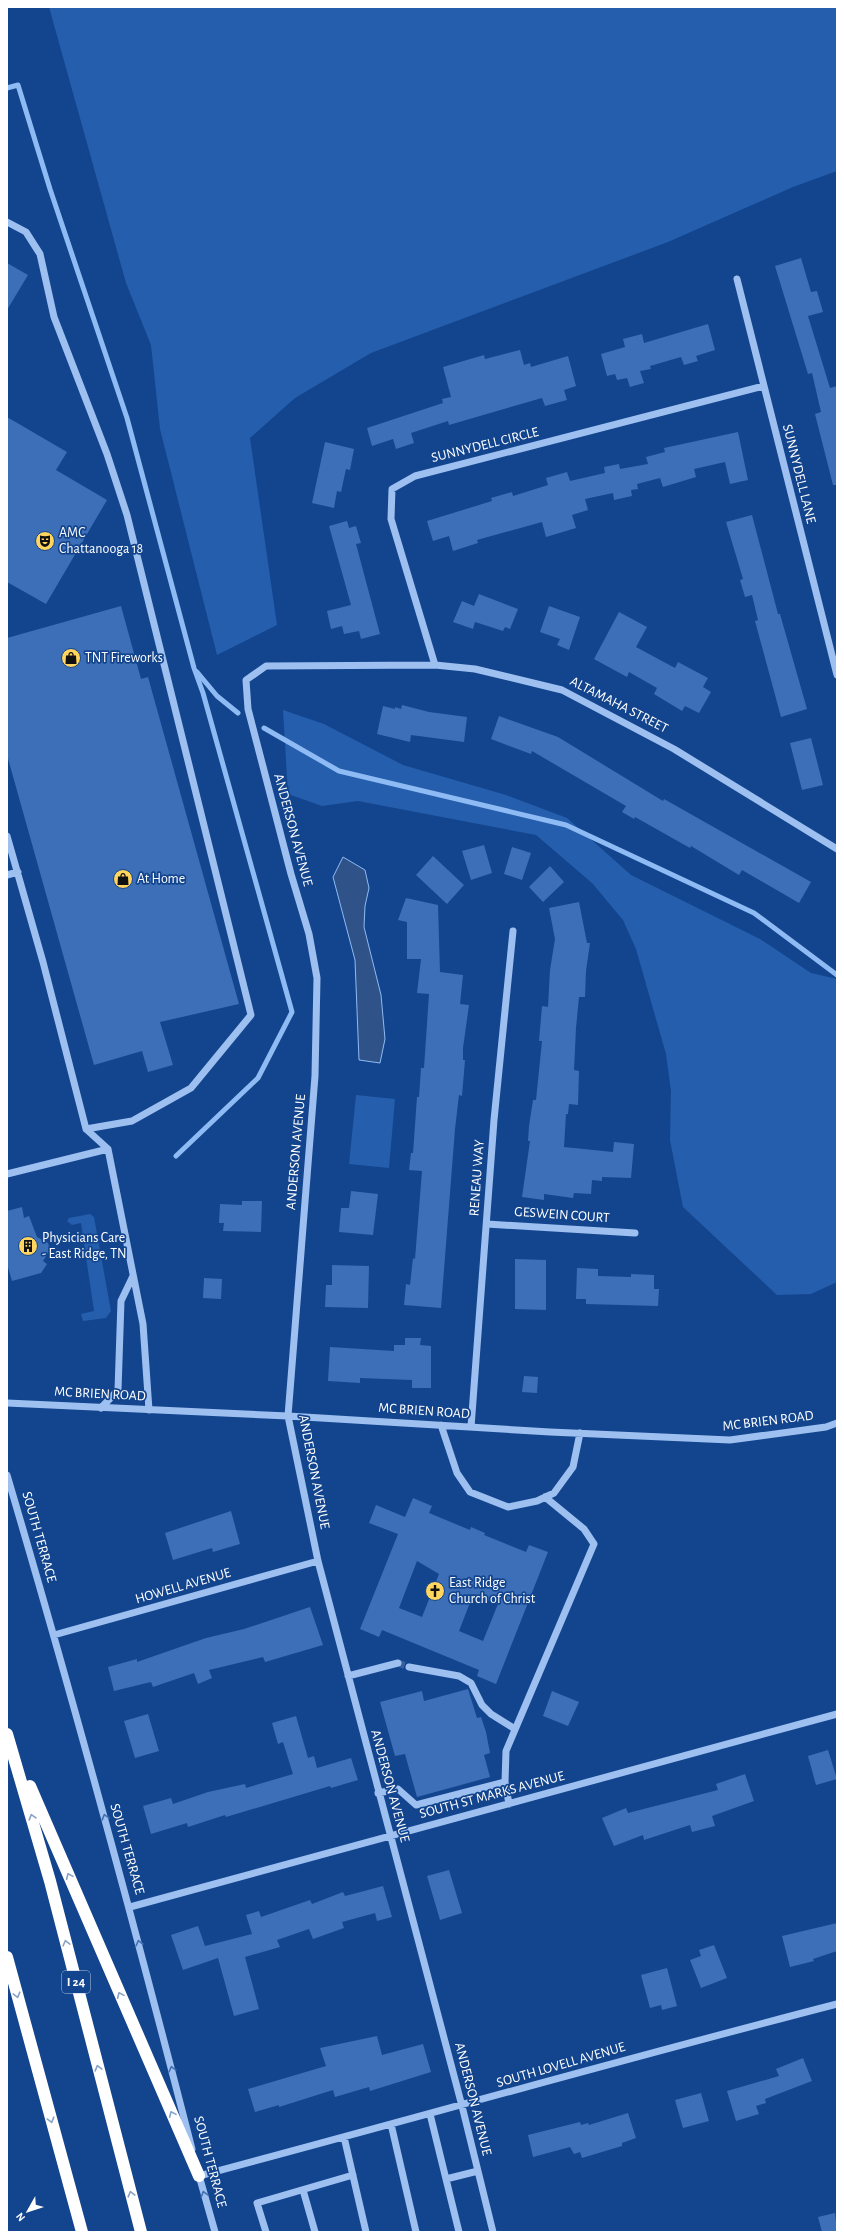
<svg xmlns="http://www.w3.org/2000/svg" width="844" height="2239" font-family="'Alegreya Sans',sans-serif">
<rect width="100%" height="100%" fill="#13458e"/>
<path fill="#255ead" d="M49,7H837V171L793,187L668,242L371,353L295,398L250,438L277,625L217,655L160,429L151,345L126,283Z
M283,710L324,724L403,765L506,795L567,818L631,875L760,939L811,973L837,979V1282L811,1294L777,1295L683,1207L670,1140L671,1091L666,1054L636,949L623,920L592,883L536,835L358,801L322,806L288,794Z
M356,1095L395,1099L389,1168L349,1164Z
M90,1214L94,1217L111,1311L106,1318L83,1321L81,1314L94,1311L81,1223L72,1225L67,1221L69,1218Z"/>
<path fill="#2f5389" stroke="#8fbbf4" d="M343,857L365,870L369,888L365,906L364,927L381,995L385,1039L380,1063L359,1060L355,960L333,877Z"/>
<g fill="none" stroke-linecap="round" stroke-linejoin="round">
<path stroke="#8fbbf4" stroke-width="5" d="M7,88L18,85L50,189L127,418L194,668L203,693L292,1012L258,1078L176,1156
M197,672L217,696L238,713
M264,728L339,771L566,825L754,913L837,975"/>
</g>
<path fill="#3c6fb7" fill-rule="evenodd" d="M801,258L811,292L817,291L823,312L808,316L830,388L837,386V485H833L815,414L821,412L812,373L808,374L775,266Z
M7,263L28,275L7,310Z
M708,324L715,350L696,356L698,361L684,365L681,357L650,366L651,369L640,371L644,383L630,387L627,378L617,380L615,374L607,376L601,354L625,347L623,339L642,334L644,343Z
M520,350L524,365L530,363L531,367L568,356L576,386L564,390L567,400L545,406L542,398L449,425L448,421L411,433L414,443L396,449L393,439L372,446L367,428L443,403L442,399L451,397L443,367L484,355L485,359Z
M7,417L67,452L56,470L107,500L46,604L7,582Z
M738,432L748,480L730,484L725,462L694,469L696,477L663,487L660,478L637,484L638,489L631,490L632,496L614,500L613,493L585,499L588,510L572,515L576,528L546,537L542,522L477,540L478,543L453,551L449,536L433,541L427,521L492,501L491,498L512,492L513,496L548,485L546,478L567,472L570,481L605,473L604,467L619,464L620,469L648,464L646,457L665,452L664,448Z
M325,442L354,449L350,470L346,469L341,492L337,491L334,508L312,503Z
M752,515L778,614H780L807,709L781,717L755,621L758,620L752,595L745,597L740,580L743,579L726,522Z
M347,521L349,528L356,526L361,543L356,544L380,634L361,639L359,631L344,634L342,626L331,629L327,611L351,605L329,526Z
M479,594L518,609L510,629L505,627L503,631L475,622L473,629L453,622L462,601L474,606Z
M121,606L141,679L148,677L239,1004L160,1022L173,1065L148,1072L142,1051L94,1065L7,755V638Z
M549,606L580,617L569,650L557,645L560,639L540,632Z
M619,612L647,627L636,647L675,668L678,662L708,678L703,687L711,692L699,713L685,706L682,711L654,694L657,688L629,672L627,677L594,659Z
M402,705L429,712L467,717L464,742L411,735L410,742L377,734L383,706L395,709V707L401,709Z
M499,716L558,737L663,801L664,799L811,882L799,903L742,870L739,875L691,846L690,848L635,817L634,819L622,812L626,806L532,751L531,754L491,739Z
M811,738L823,785L802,790L790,743Z
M484,845L492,873L471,880L462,851Z
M512,847L531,853L522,880L504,874Z
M433,856L464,885L447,904L416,875Z
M550,866L564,882L543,902L529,887Z
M406,898L438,905L440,972L463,975L460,1004L469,1005L463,1048V1060H465L462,1096L459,1095L455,1129L441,1308L404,1305L406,1284L410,1285L413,1258L415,1259L422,1171L409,1170L411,1153H413L417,1097H419L421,1068H424L429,994L417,993L421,959H407V922L398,920Z
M579,902L587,943H590L586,971L585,997H579L576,1028L574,1070L579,1071L578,1105L569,1104L568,1114H566L564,1147L613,1152L614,1142L634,1144L631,1178L602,1177V1181L592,1180L591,1194L574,1193L573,1198L544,1194V1200L522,1197L530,1141H528L529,1126L533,1100H536L542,1041H539L542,1006L548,1007L550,970L555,939L549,908Z
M351,1191L378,1194L373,1235L339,1232L341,1208H349Z
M242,1201H262L261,1232L223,1231L224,1223H219L220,1204L242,1205Z
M22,1207L24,1218L29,1216L37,1237L48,1243L50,1250L43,1261L47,1264L41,1273L12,1281L7,1264V1211Z
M515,1259L546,1260V1310L515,1309Z
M332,1265L369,1266L368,1308L325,1307L326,1285H332Z
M577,1268L598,1269V1276L631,1277V1274L654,1275V1289H659L658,1306L586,1304V1299H576Z
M204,1278L222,1279L221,1299L203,1298Z
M405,1338H421L420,1345L431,1346V1388H412V1380L360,1378V1383L328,1381L330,1347L394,1351V1345H405Z
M524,1376L538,1377L537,1393L522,1392Z
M413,1498L432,1506L429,1513L470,1530L471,1527L485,1533L484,1535L526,1552L529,1545L548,1552L496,1684L477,1676L479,1670L382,1630L379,1637L360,1629L398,1534L369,1523L376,1505L405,1517ZM417,1561L439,1574L422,1617L399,1608ZM473,1595L498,1604L483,1641L459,1631Z
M231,1511L240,1544L213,1552L212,1548L173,1560L165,1533Z
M310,1607L323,1645L265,1662L263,1657L209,1670L212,1678L198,1684L194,1673L153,1687L151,1682L114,1691L108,1667L137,1659V1662L206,1638L244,1629Z
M468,1689L477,1718L481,1717L486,1732L490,1753L484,1755L490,1777L417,1797L405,1754L395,1756L380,1702L422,1691L424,1701Z
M552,1691L579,1702L568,1726L543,1716Z
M148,1714L159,1751L135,1758L124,1721Z
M296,1716L308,1758L314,1756L317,1768L351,1758L358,1780L331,1788L330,1786L226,1817L225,1815L188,1827L187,1823L151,1834L143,1806L171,1798L173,1804L208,1792L245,1784L246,1788L293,1774L283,1742L278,1744L272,1723Z
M828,1750L837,1779L816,1785L808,1756Z
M745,1774L754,1801L712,1816L715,1826L692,1832L690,1825L644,1840L643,1835L614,1846L602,1818L626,1808L628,1813L718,1790L716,1784Z
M449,1870L462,1913L440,1920L427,1876Z
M383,1886L392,1917L377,1921L375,1913L342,1922L344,1928L313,1939L309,1929L277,1940L280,1947L245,1957L259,2009L234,2016L218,1958L183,1970L171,1935L198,1926L205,1946L252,1934L246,1915L259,1911L261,1917L310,1900L312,1904L343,1892L345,1896Z
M837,1923V1951L813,1959L814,1961L790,1967L782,1936Z
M714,1945L727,1978L701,1988L690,1960L701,1956L699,1950Z
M667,1968L677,2006L662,2010L661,2005L650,2008L641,1975Z
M377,2036L382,2055L423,2044L431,2072L370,2091L369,2087L335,2097L333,2090L279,2107V2105L255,2112L248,2089L326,2066L320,2048Z
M803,2058L812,2081L765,2099L766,2103L756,2106L759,2114L736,2121L727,2091L779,2076L776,2069Z
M701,2093L709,2121L683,2128L675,2100Z
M628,2113L636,2138L622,2143V2146L582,2158L580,2152L574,2154L570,2147L533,2157L528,2135L580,2122L581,2125L588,2123L589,2125Z
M835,2213L837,2232H822L818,2217Z"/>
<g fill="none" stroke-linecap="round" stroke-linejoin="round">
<path stroke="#36619f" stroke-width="7" stroke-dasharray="7 3.5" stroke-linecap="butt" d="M398,1663L409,1667"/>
<path stroke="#9dc0f1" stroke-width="7" d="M7,222L26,232L40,254L54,317L107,454L127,515L251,1015L191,1088L132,1121L86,1129
M737,279L837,675
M435,665L391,519L392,489L415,476L764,386
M7,836L43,962L86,1129L108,1149L143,1324L149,1410
M7,875L18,872
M7,1174L108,1149
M487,1224L635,1233
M7,1403L288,1416L550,1432L730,1440L826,1427L837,1423
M101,1408L118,1390L121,1301L133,1276
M441,1425L457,1473L470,1492L508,1507L537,1501L554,1493L573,1467L580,1433
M471,1427L494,1120L513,931
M7,1475C73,1698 134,1923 192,2149
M54,1635L318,1561
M409,1667L459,1676L471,1683L482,1705L491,1714L515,1729
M348,1676L398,1663
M378,1793L398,1789L416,1805L505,1782
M509,1804L505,1782L506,1751L594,1544L584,1529L545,1497
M130,1907L837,1714
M430,2114L459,2232
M391,2124L416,2232
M344,2137L366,2232
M198,2172L215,2232
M199,2176C412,2119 624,2059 837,2004
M446,2179L478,2171
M303,2190L315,2232
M266,2232L257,2203L353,2175
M493,2232L462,2106L318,1561L288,1416L315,1076L317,978L309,934L291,874L248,709L246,680L266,666L435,665L475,669L562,690L674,749L837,849"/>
<path stroke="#fff" stroke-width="12" d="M7,1734L50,1881L141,2232
M30,1786L199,2176
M7,1957L82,2232"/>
</g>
<defs><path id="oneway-chevron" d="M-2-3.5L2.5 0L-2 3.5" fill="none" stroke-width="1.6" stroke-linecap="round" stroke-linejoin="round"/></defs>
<g stroke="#89a2c6">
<use href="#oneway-chevron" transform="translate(32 1817) rotate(-106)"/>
<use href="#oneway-chevron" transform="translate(69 1876) rotate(-114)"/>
<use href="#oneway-chevron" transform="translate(66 1943) rotate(-104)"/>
<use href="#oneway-chevron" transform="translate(17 1995) rotate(75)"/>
<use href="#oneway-chevron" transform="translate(120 1995) rotate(-114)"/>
<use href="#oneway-chevron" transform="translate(98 2068) rotate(-105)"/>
<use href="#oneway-chevron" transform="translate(172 2114) rotate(-114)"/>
<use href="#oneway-chevron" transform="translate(51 2120) rotate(75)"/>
<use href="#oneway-chevron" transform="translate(131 2194) rotate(-105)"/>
</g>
<g stroke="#4370b1">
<use href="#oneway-chevron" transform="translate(105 1817) rotate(-106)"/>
<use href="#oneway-chevron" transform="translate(139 1943) rotate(-104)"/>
<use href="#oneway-chevron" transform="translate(172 2069) rotate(-104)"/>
<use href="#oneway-chevron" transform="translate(204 2194) rotate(-106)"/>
</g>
<defs>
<g id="theatre-disc" transform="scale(1)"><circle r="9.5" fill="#ffd55d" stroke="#13458e"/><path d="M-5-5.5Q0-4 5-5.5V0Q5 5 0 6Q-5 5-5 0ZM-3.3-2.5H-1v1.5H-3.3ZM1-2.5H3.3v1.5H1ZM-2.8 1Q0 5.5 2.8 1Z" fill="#111"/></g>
<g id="shop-disc" transform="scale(1)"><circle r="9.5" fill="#ffd55d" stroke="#13458e"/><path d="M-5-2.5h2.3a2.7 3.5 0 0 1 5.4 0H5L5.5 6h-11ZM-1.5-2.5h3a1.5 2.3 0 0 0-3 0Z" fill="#111"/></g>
<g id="building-disc" transform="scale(1)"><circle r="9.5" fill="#ffd55d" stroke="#13458e"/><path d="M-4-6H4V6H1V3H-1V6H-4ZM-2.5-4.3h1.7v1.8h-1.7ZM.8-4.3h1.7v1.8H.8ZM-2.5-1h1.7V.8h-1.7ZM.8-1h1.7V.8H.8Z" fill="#111"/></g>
<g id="church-disc" transform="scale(1)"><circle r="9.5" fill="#ffd55d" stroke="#13458e"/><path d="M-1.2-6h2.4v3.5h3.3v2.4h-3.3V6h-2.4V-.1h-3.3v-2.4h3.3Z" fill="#111"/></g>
</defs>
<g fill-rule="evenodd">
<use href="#theatre-disc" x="45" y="541"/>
<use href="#shop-disc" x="71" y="658"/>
<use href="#shop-disc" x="123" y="879"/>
<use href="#building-disc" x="28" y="1246"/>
<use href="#church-disc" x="435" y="1591"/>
</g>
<g text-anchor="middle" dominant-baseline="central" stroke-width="3.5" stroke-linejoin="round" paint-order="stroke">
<rect fill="#13458e" stroke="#b8c7dd" stroke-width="1" x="62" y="1971" width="28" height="22" rx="3"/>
<g font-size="13" font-weight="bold" fill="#fff">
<text x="76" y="1982">I 24</text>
</g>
<g font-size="14" fill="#fff" stroke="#13458e">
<text transform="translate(485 445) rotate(-14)">SUNNYDELL CIRCLE</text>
<text transform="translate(799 474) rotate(76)">SUNNYDELL LANE</text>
<text transform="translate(619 705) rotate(27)">ALTAMAHA STREET</text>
<text transform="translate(293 830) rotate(75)">ANDERSON AVENUE</text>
<text transform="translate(296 1152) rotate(-85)">ANDERSON AVENUE</text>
<text transform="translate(477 1178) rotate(-86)">RENEAU WAY</text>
<text transform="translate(562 1215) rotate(4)">GESWEIN COURT</text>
<text transform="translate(100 1394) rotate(3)">MC BRIEN ROAD</text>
<text transform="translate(424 1411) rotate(4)">MC BRIEN ROAD</text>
<text transform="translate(768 1421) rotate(-7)">MC BRIEN ROAD</text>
<text transform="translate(314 1472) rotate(79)">ANDERSON AVENUE</text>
<text transform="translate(39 1537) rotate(74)">SOUTH TERRACE</text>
<text transform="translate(183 1586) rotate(-16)">HOWELL AVENUE</text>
<text transform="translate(390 1786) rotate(75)">ANDERSON AVENUE</text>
<text transform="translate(492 1795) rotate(-15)">SOUTH ST MARKS AVENUE</text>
<text transform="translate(127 1849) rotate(74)">SOUTH TERRACE</text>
<text transform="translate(561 2065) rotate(-16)">SOUTH LOVELL AVENUE</text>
<text transform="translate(473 2099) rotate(76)">ANDERSON AVENUE</text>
<text transform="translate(210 2162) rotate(75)">SOUTH TERRACE</text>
</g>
<g font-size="14" fill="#fff" stroke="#13458e" text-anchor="start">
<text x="59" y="533">AMC<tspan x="59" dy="16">Chattanooga 18</tspan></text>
<text x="85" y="658">TNT Fireworks</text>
<text x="137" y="879">At Home</text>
<text x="42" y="1238">Physicians Care<tspan x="42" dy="16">- East Ridge, TN</tspan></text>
<text x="449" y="1583">East Ridge<tspan x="449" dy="16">Church of Christ</tspan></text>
</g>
</g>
<rect width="844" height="2239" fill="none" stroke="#ffffff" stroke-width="16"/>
<g transform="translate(28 2211) rotate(231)" stroke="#13458e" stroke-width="3" paint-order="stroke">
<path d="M0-3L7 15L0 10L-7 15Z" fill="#ffffff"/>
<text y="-6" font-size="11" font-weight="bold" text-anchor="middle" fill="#ffffff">N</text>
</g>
</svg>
